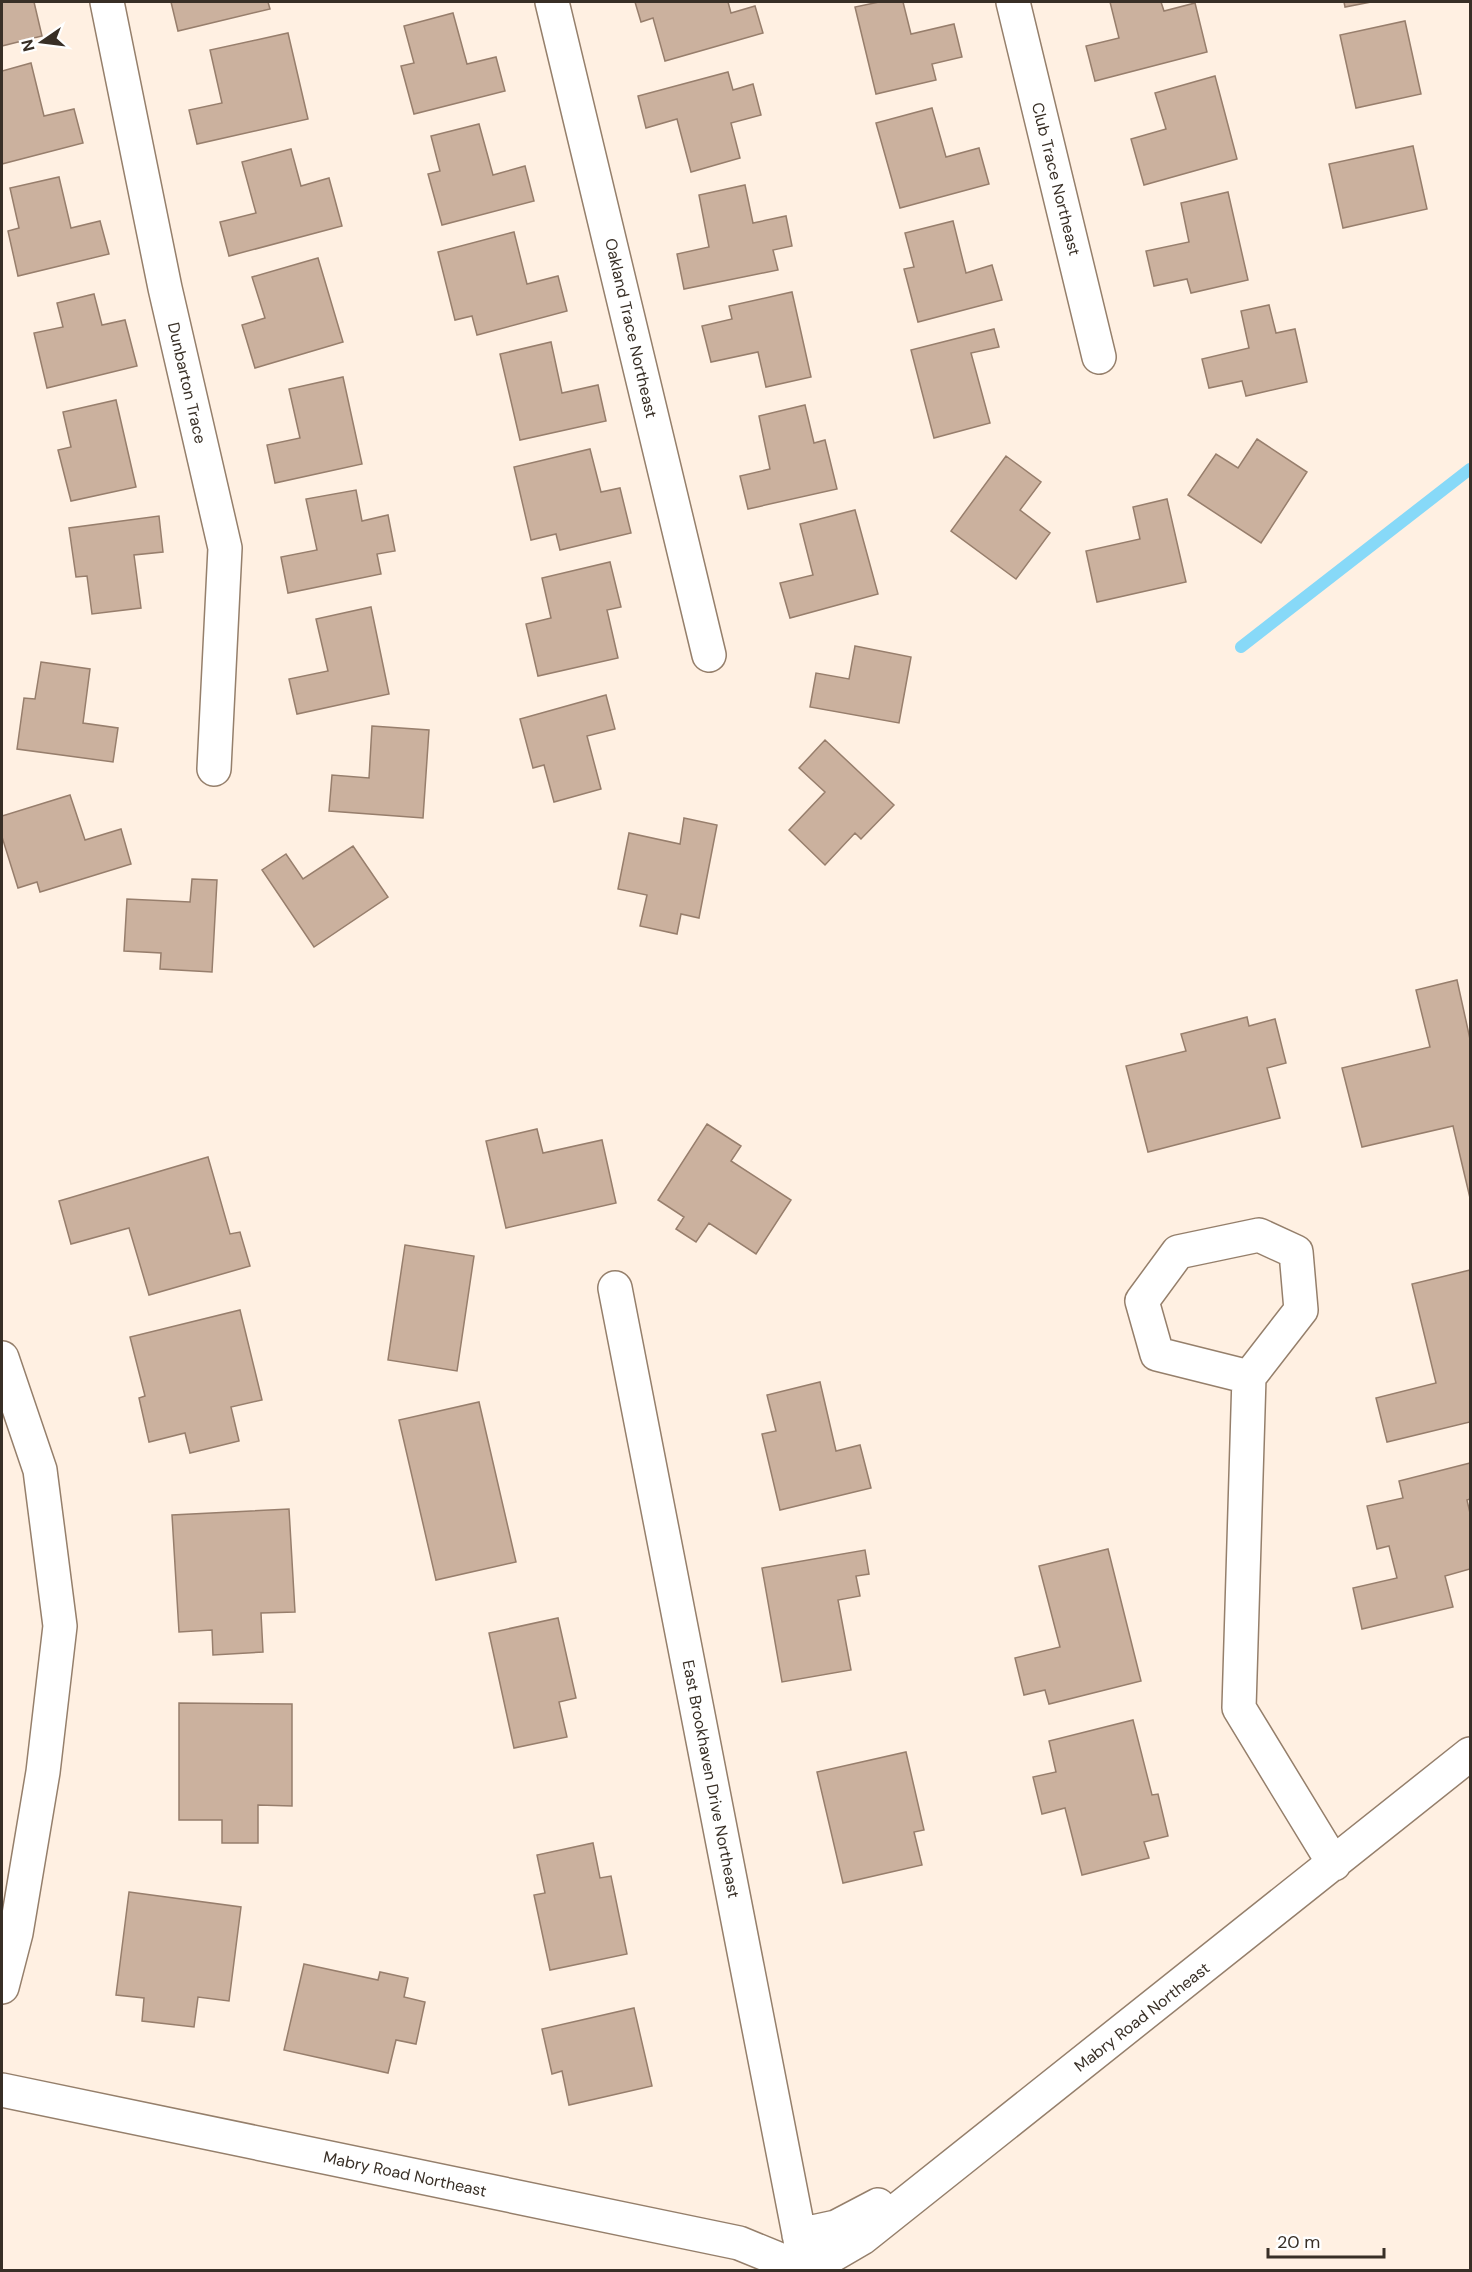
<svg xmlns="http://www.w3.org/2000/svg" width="1472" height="2272" font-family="'DM Sans',sans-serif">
<rect width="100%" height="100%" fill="#fff0e2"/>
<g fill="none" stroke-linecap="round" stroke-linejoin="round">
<path stroke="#87d9f8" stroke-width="12" d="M1241,647L1470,469"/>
</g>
<path fill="#cbb19e" stroke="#977e6c" stroke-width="1.5" d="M2,2H34L42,36L2,46Z
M171,2H268L270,9L178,31Z
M635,2H728L731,13L755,6L763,33L665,61L653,18L641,22Z
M879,2H903L911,34L954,24L962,57L932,64L936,80L876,94L855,7Z
M1110,2H1161L1164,11L1195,3L1207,52L1095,81L1086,46L1119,38Z
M1344,2H1371L1345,7Z
M453,13L467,64L496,57L505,91L414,114L401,66L414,63L404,26Z
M1405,21L1421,94L1356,108L1340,35Z
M288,33L308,119L197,144L189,110L222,103L210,50Z
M31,63L44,116L74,109L83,143L2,164V71Z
M728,72L733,90L753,84L761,115L731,123L740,158L691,172L677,119L646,128L638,96Z
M1215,76L1237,159L1144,185L1131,139L1166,129L1155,93Z
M932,108L946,157L979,148L989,184L900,208L876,123Z
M479,124L493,175L525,166L534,201L442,225L428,174L440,171L431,136Z
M1413,146L1427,209L1343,228L1329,164Z
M291,149L301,186L329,178L342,226L229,256L220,222L256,213L242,162Z
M59,177L71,228L100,221L109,254L18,276L8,231L19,228L10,188Z
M745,185L753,223L786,216L792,246L773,250L778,270L684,289L677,254L709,247L699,195Z
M1228,192L1248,280L1191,293L1187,279L1154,286L1146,251L1189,242L1181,203Z
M953,221L966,273L992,265L1002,300L918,322L904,269L914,267L905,233Z
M514,232L527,284L558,276L567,311L477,335L472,316L455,320L438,252Z
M318,258L343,342L255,368L242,325L265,318L252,277Z
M792,292L811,377L766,387L758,352L711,362L702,326L732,319L729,306Z
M94,294L102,325L125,320L137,366L47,388L34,333L63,327L57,303Z
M1269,305L1276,333L1295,329L1307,382L1246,396L1242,381L1209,388L1202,359L1249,348L1241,311Z
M994,329L999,347L971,353L990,423L934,438L911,350Z
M551,342L562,393L598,385L606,421L520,440L500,354Z
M343,377L362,464L275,483L267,445L300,438L289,389Z
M116,400L136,487L71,501L58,450L71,447L63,412Z
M805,405L814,443L825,440L837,489L748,509L740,476L770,469L759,416Z
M1257,439L1307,472L1261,543L1188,495L1216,454L1238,468Z
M590,449L601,492L620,488L631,533L560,550L556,534L531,540L514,467Z
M1006,456L1041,482L1020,510L1050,533L1016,579L951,531Z
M356,490L362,521L388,515L395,551L377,554L381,574L288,593L281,557L317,550L306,499Z
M1167,499L1186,582L1097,602L1086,551L1140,539L1133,507Z
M855,510L878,594L790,618L780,583L813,575L800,524Z
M159,516L163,552L134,555L141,608L92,614L87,576L76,577L69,528Z
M610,562L621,607L607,610L618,658L538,676L526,624L551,618L542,578Z
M371,607L389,694L297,714L289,679L328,671L316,619Z
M855,646L911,657L899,723L810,707L816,673L849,679Z
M41,662L90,669L83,723L118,728L113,762L17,749L24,698L35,699Z
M606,695L615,729L587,736L601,789L554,802L544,765L533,768L520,719Z
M372,726L429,730L423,818L329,811L332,775L369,778Z
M825,740L894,805L861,839L855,833L825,865L789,830L825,792L799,768Z
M70,795L85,840L121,829L131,864L40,892L37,882L18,888L2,837V816Z
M684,818L717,825L699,918L681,914L677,934L640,926L647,895L618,889L629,833L680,844Z
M353,846L388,897L314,947L262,870L286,854L303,879Z
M192,879L217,880L212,972L160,969L161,953L124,951L127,899L190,902Z
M1457,980L1470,1039V1198L1453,1126L1362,1147L1342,1068L1430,1047L1416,990Z
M1247,1017L1249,1026L1275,1019L1286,1063L1267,1068L1280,1118L1148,1152L1126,1066L1186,1051L1181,1034Z
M707,1124L741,1146L731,1161L791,1200L756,1254L709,1223L696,1242L676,1229L684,1217L658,1200Z
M537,1129L543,1153L602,1140L616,1203L506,1228L486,1141Z
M208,1157L230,1234L240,1232L250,1266L149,1295L129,1228L71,1244L59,1201Z
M405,1245L474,1256L457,1371L388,1360Z
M1470,1270V1422L1387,1442L1376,1398L1436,1383L1412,1284Z
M240,1310L262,1400L231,1407L239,1441L190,1453L185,1433L149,1442L139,1398L145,1396L130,1337Z
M820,1382L836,1451L860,1445L871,1488L780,1510L762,1434L776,1431L767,1395Z
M479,1402L516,1562L436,1580L399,1420Z
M1470,1463V1499L1467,1500L1470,1513V1569L1445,1576L1453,1607L1362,1629L1353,1588L1397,1578L1389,1546L1377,1549L1367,1506L1403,1498L1399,1481Z
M289,1509L295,1612L261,1613L263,1652L213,1655L212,1630L179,1632L172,1515Z
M1108,1549L1141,1681L1049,1704L1045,1690L1024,1695L1015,1658L1060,1647L1039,1566Z
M865,1550L869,1574L856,1576L860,1596L838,1600L851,1670L782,1682L762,1568Z
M558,1618L576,1698L559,1702L567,1737L514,1748L489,1633Z
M179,1703L292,1704V1806L258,1805V1843H222V1820H179Z
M1133,1720L1152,1795L1158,1794L1168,1836L1144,1842L1149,1858L1082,1875L1065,1808L1042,1814L1033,1777L1056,1772L1049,1741Z
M906,1752L924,1830L914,1832L922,1865L843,1883L817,1772Z
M593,1843L600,1878L611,1876L627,1954L550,1970L534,1895L545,1893L537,1855Z
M129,1892L241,1907L229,2001L198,1997L194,2027L142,2021L144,1998L116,1995Z
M304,1964L378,1980L380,1972L408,1978L404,1997L425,2002L416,2044L396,2040L388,2073L284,2050Z
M634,2008L652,2086L569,2105L562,2071L552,2074L542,2029Z"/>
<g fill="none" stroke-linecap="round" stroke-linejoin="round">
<g stroke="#957f6b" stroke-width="36">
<path id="minor" d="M107,2L165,288L225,548L214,769
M552,2L709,655
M1013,2L1099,357
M615,1288L806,2270
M2,1358L40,1470L60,1626L43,1772L16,1933L2,1987
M1249,1377L1301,1310L1296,1252L1259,1235L1178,1252L1142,1301L1157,1354L1249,1377L1239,1708L1334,1864
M2,2090L739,2243L805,2270
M799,2235L836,2227L878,2205
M807,2270L862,2238L1470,1754"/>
</g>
<use href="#minor" stroke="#fff" stroke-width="33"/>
</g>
<g text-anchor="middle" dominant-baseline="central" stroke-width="5" stroke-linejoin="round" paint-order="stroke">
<g font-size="16" fill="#382f26" stroke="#fff">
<text transform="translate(1056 179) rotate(76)">Club Trace Northeast</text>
<text transform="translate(631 328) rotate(77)">Oakland Trace Northeast</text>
<text transform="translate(187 383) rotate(77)">Dunbarton Trace</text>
<text transform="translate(711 1779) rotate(79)">East Brookhaven Drive Northeast</text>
<text transform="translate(1142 2017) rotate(-38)">Mabry Road Northeast</text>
<text transform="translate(405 2174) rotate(12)">Mabry Road Northeast</text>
</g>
</g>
<rect width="1472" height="2272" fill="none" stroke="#382f26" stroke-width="6"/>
<g transform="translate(42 42) rotate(256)" stroke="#ffffff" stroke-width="4.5" paint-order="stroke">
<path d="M0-4.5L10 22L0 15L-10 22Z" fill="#382f26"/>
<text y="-9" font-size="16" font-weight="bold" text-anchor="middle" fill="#382f26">N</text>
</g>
<path d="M1268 2248v9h116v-9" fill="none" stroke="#382f26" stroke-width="3"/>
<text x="1277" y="2248" font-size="18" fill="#382f26" stroke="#ffffff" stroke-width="4.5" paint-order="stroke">20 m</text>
</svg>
